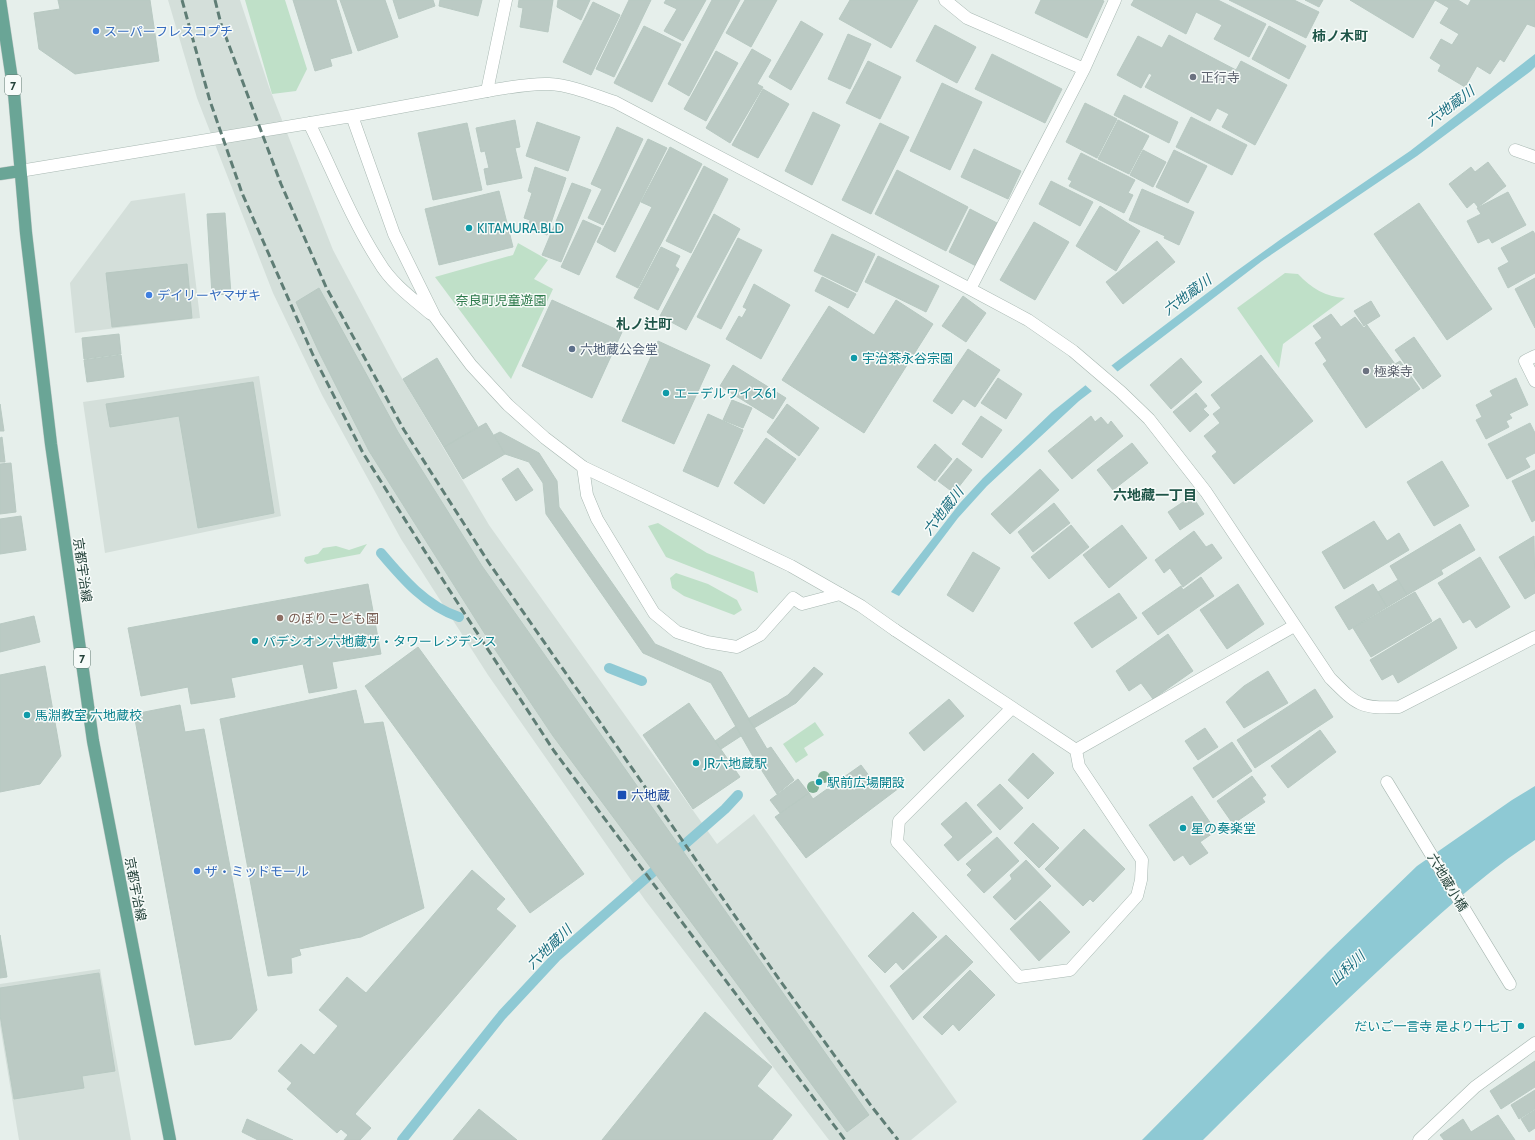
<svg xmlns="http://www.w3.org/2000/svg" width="1535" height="1140" font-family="Cabin,'Noto Sans JP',sans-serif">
<rect width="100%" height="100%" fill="#e6efeb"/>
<path fill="#d4dfda" d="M168,0H240L269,87L333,250L396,368L489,525L717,844L754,814L957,1102L911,1140H829L645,900L488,675L401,539L322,395L273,293L197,98Z
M185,193L200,318L75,333L70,283L131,201Z
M259,376L281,516L105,553L83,402Z
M100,969L131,1140H19L0,1025V984Z"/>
<path fill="#bfe0c8" d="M245,0H285L307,69L296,91L272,94Z
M518,243L548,260L534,279L553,289L511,379L435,277L513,255Z
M1285,273L1298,274C1311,288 1326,297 1345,298L1283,344L1279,368L1237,308Z
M658,523L707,553L754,572L758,593L666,557L648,526Z
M367,544L360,554L307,564L304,561L305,557L318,554L323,548L336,546L349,550Z
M676,573L708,584L737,600L742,610L734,615L684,596L672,588L670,578Z
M815,722L824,735L804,748L808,755L796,763L783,744Z"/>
<path fill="#8ec9d4" d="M1535,54V67L1531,71L1417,156L1262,261L1079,401L987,486L958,518L899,596L891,592L960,503L983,478L1052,412L1087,384L1231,275L1281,239L1410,151Z
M1535,786V840C1483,874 1438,916 1393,957C1328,1017 1265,1078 1203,1140H1142L1328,952L1417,866L1512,800Z"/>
<path fill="#e6efeb" d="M1110,364L1119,373L1094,393L1084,384Z"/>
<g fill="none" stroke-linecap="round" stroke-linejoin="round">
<path stroke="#8ec9d4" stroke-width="10" d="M381,553C403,579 426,606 459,617
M609,668L642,681
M402,1140L502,1015L556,957L725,809L738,795"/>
</g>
<path fill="#bbcac4" stroke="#b8c9c2" d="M58,0H150L159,61L75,74L39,49L34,13L60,9Z
M293,0H336L352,53L330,59L332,66L315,71Z
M340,0H385L398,37L358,51Z
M393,0H433L435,6L399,19Z
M440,0H482L478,16L439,6Z
M519,0H553L548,32L520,27L523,8L518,7Z
M558,0H590L581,20L557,7Z
M629,0H651L614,77L596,69Z
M666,0H706L683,41L664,31L677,9L664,3Z
M712,0H740L689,96L668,84Z
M745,0H777L751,47L726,33Z
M850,0H918L891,48L839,19Z
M1041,0H1101L1104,1L1087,38L1035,13Z
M1134,0H1218L1266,24L1249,57L1214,39L1222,25L1196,12L1186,34L1131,5Z
M1229,0H1294L1319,12L1306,38Z
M1305,0H1323L1319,7Z
M1350,0H1458L1468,6L1471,0H1535V27L1527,24L1504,62L1500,59L1490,74L1477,66L1465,87L1438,71L1441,65L1430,58L1441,39L1452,45L1459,34L1440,23L1449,8L1435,0L1413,38Z
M593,2L620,15L591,75L563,62Z
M801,21L823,34L791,90L769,77Z
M935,25L976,47L957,83L916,61Z
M644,26L681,44L652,102L614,83Z
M1269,26L1306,46L1289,79L1252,59Z
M848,34L871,44L850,89L828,79Z
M1169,35L1236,70L1241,61L1287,85L1255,145L1222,127L1229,114L1217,108L1210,121L1145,87L1152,75L1149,73L1141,88L1117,75L1138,36L1162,48Z
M752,49L771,60L757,84L763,87L730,143L706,128Z
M716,51L738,63L706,121L684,109Z
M992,54L1062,89L1045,123L975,89Z
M868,61L901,77L880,119L846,103Z
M942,83L982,102L950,170L910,151Z
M763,89L789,104L758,158L732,145Z
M1124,95L1178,122L1169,143L1114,115Z
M1085,103L1117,119L1097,158L1066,142Z
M813,112L840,125L812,185L785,171Z
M1191,117L1247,145L1232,175L1176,147Z
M515,120L520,147L515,148L522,178L487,185L484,169L489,168L485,151L481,152L476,128Z
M1118,120L1149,136L1129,174L1098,159Z
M537,122L580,137L568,171L526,156Z
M467,123L482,190L433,200L418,133Z
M880,123L909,137L871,214L842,200Z
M617,127L643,139L603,225L588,218L602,189L591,184Z
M648,139L667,148L615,252L597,242Z
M670,147L702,164L638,288L616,277L652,207L641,202Z
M974,149L1021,171L1008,199L961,177Z
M1143,150L1166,162L1153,187L1130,175Z
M1174,150L1207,166L1188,203L1156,187Z
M1081,153L1135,180L1128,193L1133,195L1124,213L1069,186L1072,181L1068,179Z
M1488,162L1506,186L1478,207L1474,202L1467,208L1449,184L1471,167L1475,172Z
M704,166L728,179L691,253L666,241Z
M535,167L566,178L547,235L528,228L530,220L524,218L532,193L528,191Z
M897,170L968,207L946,251L875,214Z
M1051,181L1093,202L1080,226L1039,204Z
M572,183L591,190L561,262L542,255Z
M1142,189L1194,212L1179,245L1164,238L1165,236L1129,220Z
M499,191L513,247L439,265L425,209Z
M1508,192L1526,225L1492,243L1489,238L1478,243L1467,221L1481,214L1477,208Z
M1419,203L1492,309L1447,340L1374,234Z
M1100,206L1140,231L1116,271L1076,246Z
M970,209L999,224L978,267L949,252Z
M225,213L231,294L212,295L207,214Z
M714,214L740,229L686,330L660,316Z
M583,220L601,228L579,275L561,267Z
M1034,222L1069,242L1035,300L1000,280Z
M1533,231L1535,234V273L1508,288L1498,268L1509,262L1501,248Z
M832,234L875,254L857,292L814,271Z
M738,238L762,250L721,329L697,317Z
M1157,241L1175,262L1123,304L1106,282Z
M661,247L680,256L675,266L679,269L658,310L634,298Z
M878,256L939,286L926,312L865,282Z
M187,264L192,318L112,327L106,273Z
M822,277L856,294L848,308L815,291Z
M1535,278V328L1515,289Z
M754,284L790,305L761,359L726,339L739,316L742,318L747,309L743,307Z
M319,288L398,432L482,566L869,1115L847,1132L553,736L490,642L369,451L319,352L296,302Z
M963,296L986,313L966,342L942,326Z
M552,300L622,332L592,398L522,366Z
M896,300L933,324L864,433L782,380L829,306L874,335Z
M1371,301L1380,316L1364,326L1354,311Z
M1331,314L1341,327L1355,317L1364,328L1367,325L1395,364L1400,361L1420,389L1366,428L1323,364L1327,361L1315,343L1322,338L1313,326Z
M119,334L121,354L84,359L82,338Z
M1414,337L1441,376L1423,389L1395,350Z
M658,341L710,365L674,444L622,421Z
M968,349L1000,370L975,407L963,399L952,414L933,401Z
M121,355L124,377L87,382L84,360Z
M1261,355L1313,421L1234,484L1212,456L1217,452L1204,436L1220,423L1213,414L1221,408L1211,395Z
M437,358L478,427L444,447L403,379Z
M1181,358L1202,382L1171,409L1150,385Z
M733,365L786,398L773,419L720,386Z
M998,378L1022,394L1006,419L981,403Z
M1516,378L1528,405L1509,414L1512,418L1506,421L1509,427L1486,439L1476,420L1482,417L1476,405L1493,396L1490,391Z
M253,382L274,513L198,528L179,416L110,427L106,404Z
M1196,393L1207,406L1203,409L1209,415L1190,432L1173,412Z
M732,400L752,408L743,428L723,420Z
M0,404L4,431H0Z
M787,404L819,428L799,456L767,432Z
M708,414L743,430L718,487L683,471Z
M981,416L1002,430L982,458L962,444Z
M1091,416L1095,422L1101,417L1108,425L1111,421L1123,436L1072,479L1048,451Z
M486,423L505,454L463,479L444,447Z
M1530,423L1535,433V453L1525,458L1530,467L1507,479L1488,444Z
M500,432L539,453L557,481L559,507L655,644L721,672L767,749L771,747L794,780L777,794L755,760L711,683L643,653L546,514L543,483L529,462L505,454L494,435Z
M2,437L5,462H0V438Z
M766,438L796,459L764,504L734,483Z
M1132,443L1148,463L1113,490L1097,470Z
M935,444L952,459L935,481L917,467Z
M957,458L972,470L954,493L938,481Z
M1442,461L1469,506L1434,526L1407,482Z
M11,463L16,512L0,514V464Z
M518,468L533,490L516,501L502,479Z
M1040,469L1059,490L1010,534L991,514Z
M1535,470V520L1532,522L1512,481Z
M1192,496L1204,514L1180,530L1168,512Z
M1054,503L1070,523L1033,552L1018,532Z
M21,516L26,550L0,554V519Z
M1374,521L1387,541L1399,533L1409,550L1344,589L1322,552Z
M1460,524L1475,550L1441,570L1443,574L1407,595L1390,566Z
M1071,525L1089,547L1049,579L1031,557Z
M1122,525L1147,558L1109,588L1083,555Z
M1194,531L1206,547L1212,544L1222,558L1183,587L1170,568L1164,573L1155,560Z
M1534,536L1535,593L1525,599L1499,557Z
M973,552L1000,568L973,612L947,595Z
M1480,557L1510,607L1476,628L1470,619L1463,623L1438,583Z
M1201,577L1214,596L1158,635L1142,613L1181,586L1183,590Z
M1398,580L1407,595L1387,607L1378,592Z
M368,584L381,654L332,662L337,688L309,693L303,664L231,678L235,697L191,704L188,687L141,696L128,628Z
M1238,584L1264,624L1227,649L1200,610Z
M1373,584L1387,607L1349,630L1335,607Z
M1415,592L1432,621L1371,657L1353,628Z
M1119,593L1137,618L1092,648L1074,623Z
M34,616L40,642L0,652V624Z
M1440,618L1457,648L1398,683L1393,674L1382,680L1370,660Z
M1168,634L1193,671L1153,699L1141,683L1129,691L1116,671Z
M418,647L584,874L530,913L365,686Z
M45,666L61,756L40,784L0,792V675Z
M814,667L823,674L796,703L754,728L748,719L788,695Z
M1268,671L1288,703L1244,728L1226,702L1244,686Z
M1315,689L1333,717L1255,768L1237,740Z
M356,690L364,724L383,722L424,908L361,937L299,949L301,955L291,958L292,973L268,976L220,719Z
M949,699L964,716L924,751L909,733Z
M689,703L740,777L693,809L643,735Z
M180,705L185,732L204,729L257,1010L231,1039L195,1045L134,714Z
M736,726L741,736L721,749L715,741Z
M1205,728L1218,747L1198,760L1185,741Z
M1320,730L1336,752L1288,788L1271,766Z
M1232,742L1252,771L1213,798L1193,768Z
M1033,753L1054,773L1028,799L1008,780Z
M861,765L879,789L892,780L899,788L806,858L775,817L809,793L813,799Z
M1252,776L1266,795L1262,798L1265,802L1233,824L1217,801Z
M798,779L809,793L780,813L770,800Z
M1000,784L1023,808L1000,830L977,805Z
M1192,796L1216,831L1200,842L1208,853L1190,865L1183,855L1174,861L1149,825Z
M966,802L992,832L958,861L944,845L953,837L941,824Z
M1033,823L1059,848L1039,868L1014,843Z
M1084,829L1125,869L1093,902L1090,899L1083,906L1045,869Z
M997,837L1019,861L984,893L967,875L972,870L966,864Z
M1026,860L1051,886L1015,920L993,897L1012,879L1010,875Z
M472,870L505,899L496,909L516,926L355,1114L371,1128L360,1140H344L348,1135L341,1129L337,1133L287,1089L292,1083L278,1071L301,1044L314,1055L338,1026L319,1010L347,977L366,993Z
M1040,901L1070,932L1039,961L1010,929Z
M913,912L937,937L903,970L896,962L885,973L868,956Z
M0,935L7,977L0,978Z
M946,935L973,962L913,1020L890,986Z
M970,970L995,995L959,1031L953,1024L942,1035L923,1017Z
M99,973L115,1071L82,1076L84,1088L14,1099L0,1015V988Z
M705,1012L772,1067L757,1086L792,1115L772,1140H602Z
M1535,1061V1087L1501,1109L1490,1091Z
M1535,1090V1109L1519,1119L1511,1105Z
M479,1109L517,1140H453Z
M1535,1110V1128L1529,1132L1521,1119Z
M1498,1115L1515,1140H1444L1440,1135L1463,1119L1471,1132Z
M247,1119L293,1140H258L242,1132Z"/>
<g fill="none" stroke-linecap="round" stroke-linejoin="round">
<g stroke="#a8b8b2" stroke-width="13">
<path id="pedestrian" d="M1387,782L1510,984"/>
</g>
<g stroke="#a8b8b2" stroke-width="13">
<path id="minor" d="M506,0L487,91C508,88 528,83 549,84C571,85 594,95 615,102L970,289L1028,320L1073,351L1121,392L1149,419L1206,492L1330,678C1357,705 1360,709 1399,707L1535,637
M945,0L967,18L1084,69
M1515,150L1535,157
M970,289L1084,69L1115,0
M1535,356L1525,361L1535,381
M583,467L587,495L597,519L654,613L677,632L707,642L737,647L760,635L793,598L802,604L840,594
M895,630L1076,750L1294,626
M1012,708L899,821L897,842L1019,977L1070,970L1137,896L1141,880L1142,860L1079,766L1076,750
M1419,1140L1475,1087L1535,1043"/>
</g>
<g stroke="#a8b8b2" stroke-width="13">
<path id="tertiary" d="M352,116L394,234L435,317L471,365L508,405L545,438L583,467L791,566L861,606L895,630
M309,123C332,169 351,219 379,262C391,283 413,299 431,314
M20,171L352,116L487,91"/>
</g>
<g stroke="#c2cac8" stroke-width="13">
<path id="primary" d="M0,0L14,93L26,233L51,444L93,741L170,1140
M0,174L20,171"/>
</g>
<use href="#pedestrian" stroke="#fff" stroke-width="12"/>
<use href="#minor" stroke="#fff" stroke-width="12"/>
<use href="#tertiary" stroke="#fff" stroke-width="12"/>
<use href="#primary" stroke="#6aa596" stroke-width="12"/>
<path stroke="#5f7d75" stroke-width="3" stroke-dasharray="8 4" stroke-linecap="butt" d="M182,0L210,101L242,193L313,355L363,453L448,588L554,751L845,1140
M215,0L221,24L281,184L326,287L404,430L489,563L781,982L872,1107L898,1140"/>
</g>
<g fill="#80af93">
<circle cx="824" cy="777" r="6"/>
<circle cx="813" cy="787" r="6"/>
</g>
<g fill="#3f7fe0" stroke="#f7fbf9" stroke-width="1.5">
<circle cx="96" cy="31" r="4"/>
<circle cx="149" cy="295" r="4"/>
<circle cx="197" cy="871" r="4"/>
</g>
<g fill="#6b7280" stroke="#f7fbf9" stroke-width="1.5">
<circle cx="1193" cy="77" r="4"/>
<circle cx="1366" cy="371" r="4"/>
</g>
<g fill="#0f9aa8" stroke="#f7fbf9" stroke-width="1.5">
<circle cx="469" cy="228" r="4"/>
<circle cx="854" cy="358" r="4"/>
<circle cx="666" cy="393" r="4"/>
<circle cx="255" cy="641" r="4"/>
<circle cx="27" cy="715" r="4"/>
<circle cx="696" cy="763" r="4"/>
<circle cx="819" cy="782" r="4"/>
<circle cx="1183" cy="828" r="4"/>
<circle cx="1521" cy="1026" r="4"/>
</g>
<circle fill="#5c6f8a" stroke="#f7fbf9" stroke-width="1.5" cx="572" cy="349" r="4"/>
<circle fill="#8d6e63" stroke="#f7fbf9" stroke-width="1.5" cx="280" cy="618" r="4"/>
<rect fill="#1a4fb4" stroke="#f7fbf9" stroke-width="1.5" x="617" y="790" width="10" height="10" rx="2"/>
<g text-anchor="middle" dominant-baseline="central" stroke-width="3" stroke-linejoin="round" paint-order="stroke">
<g fill="#f7fbf9" stroke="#637a73" stroke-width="1">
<rect x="5" y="75" width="16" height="20" rx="3"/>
<rect x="74" y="648" width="16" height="20" rx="3"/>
</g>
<g font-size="12" font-weight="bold" fill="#24423a">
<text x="13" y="85">7</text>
<text x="82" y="658">7</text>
</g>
<g font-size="13" fill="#366cbe" stroke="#f7fbf9" text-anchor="start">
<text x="104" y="31">スーパーフレスコプチ</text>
<text x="157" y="295">デイリーヤマザキ</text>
<text x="205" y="871">ザ・ミッドモール</text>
</g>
<g font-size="13" fill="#5b616d" stroke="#f7fbf9" text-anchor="start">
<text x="1201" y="77">正行寺</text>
<text x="1374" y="371">極楽寺</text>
</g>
<g font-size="13" fill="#0d838f" stroke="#f7fbf9" text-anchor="start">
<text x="477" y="228">KITAMURA.BLD</text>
<text x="862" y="358">宇治茶永谷宗園</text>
<text x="674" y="393">エーデルワイス61</text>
<text x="263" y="641">パデシオン六地蔵ザ・タワーレジデンス</text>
<text x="35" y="715">馬淵教室 六地蔵校</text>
<text x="704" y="763">JR六地蔵駅</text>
<text x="827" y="782">駅前広場開設</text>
<text x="1191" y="828">星の奏楽堂</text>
<text x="1513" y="1026" text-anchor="end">だいご一言寺 是より十七丁</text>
</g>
<g font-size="13" fill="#2d7a4b" stroke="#f7fbf9">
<text x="501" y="300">奈良町児童遊園</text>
</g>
<g font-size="13" fill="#4e5e75" stroke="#f7fbf9" text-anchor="start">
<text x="580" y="349">六地蔵公会堂</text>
</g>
<g font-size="13" fill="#24423a" stroke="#f7fbf9">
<text transform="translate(83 570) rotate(82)">京都宇治線</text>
<text transform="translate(1448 882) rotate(59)">六地蔵小橋</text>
<text transform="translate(136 889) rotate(79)">京都宇治線</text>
</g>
<g font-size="13" fill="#785e54" stroke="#f7fbf9" text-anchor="start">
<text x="288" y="618">のぼりこども園</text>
</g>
<g font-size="13" fill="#164399" stroke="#f7fbf9" text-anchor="start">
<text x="631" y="795">六地蔵</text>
</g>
<g font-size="14" font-weight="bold" fill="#1f5548" stroke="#f7fbf9">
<text x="1340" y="36">柿ノ木町</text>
<text x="644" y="324">札ノ辻町</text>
<text x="1155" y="495">六地藏一丁目</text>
</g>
<g font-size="14" font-style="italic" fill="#1c6f80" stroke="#f7fbf9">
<text transform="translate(1450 106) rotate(-37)">六地蔵川</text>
<text transform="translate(1187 295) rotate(-37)">六地蔵川</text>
<text transform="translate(943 511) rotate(-52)">六地蔵川</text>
<text transform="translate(549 947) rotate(-44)">六地蔵川</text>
<text transform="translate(1347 968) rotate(-43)">山科川</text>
</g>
</g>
</svg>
